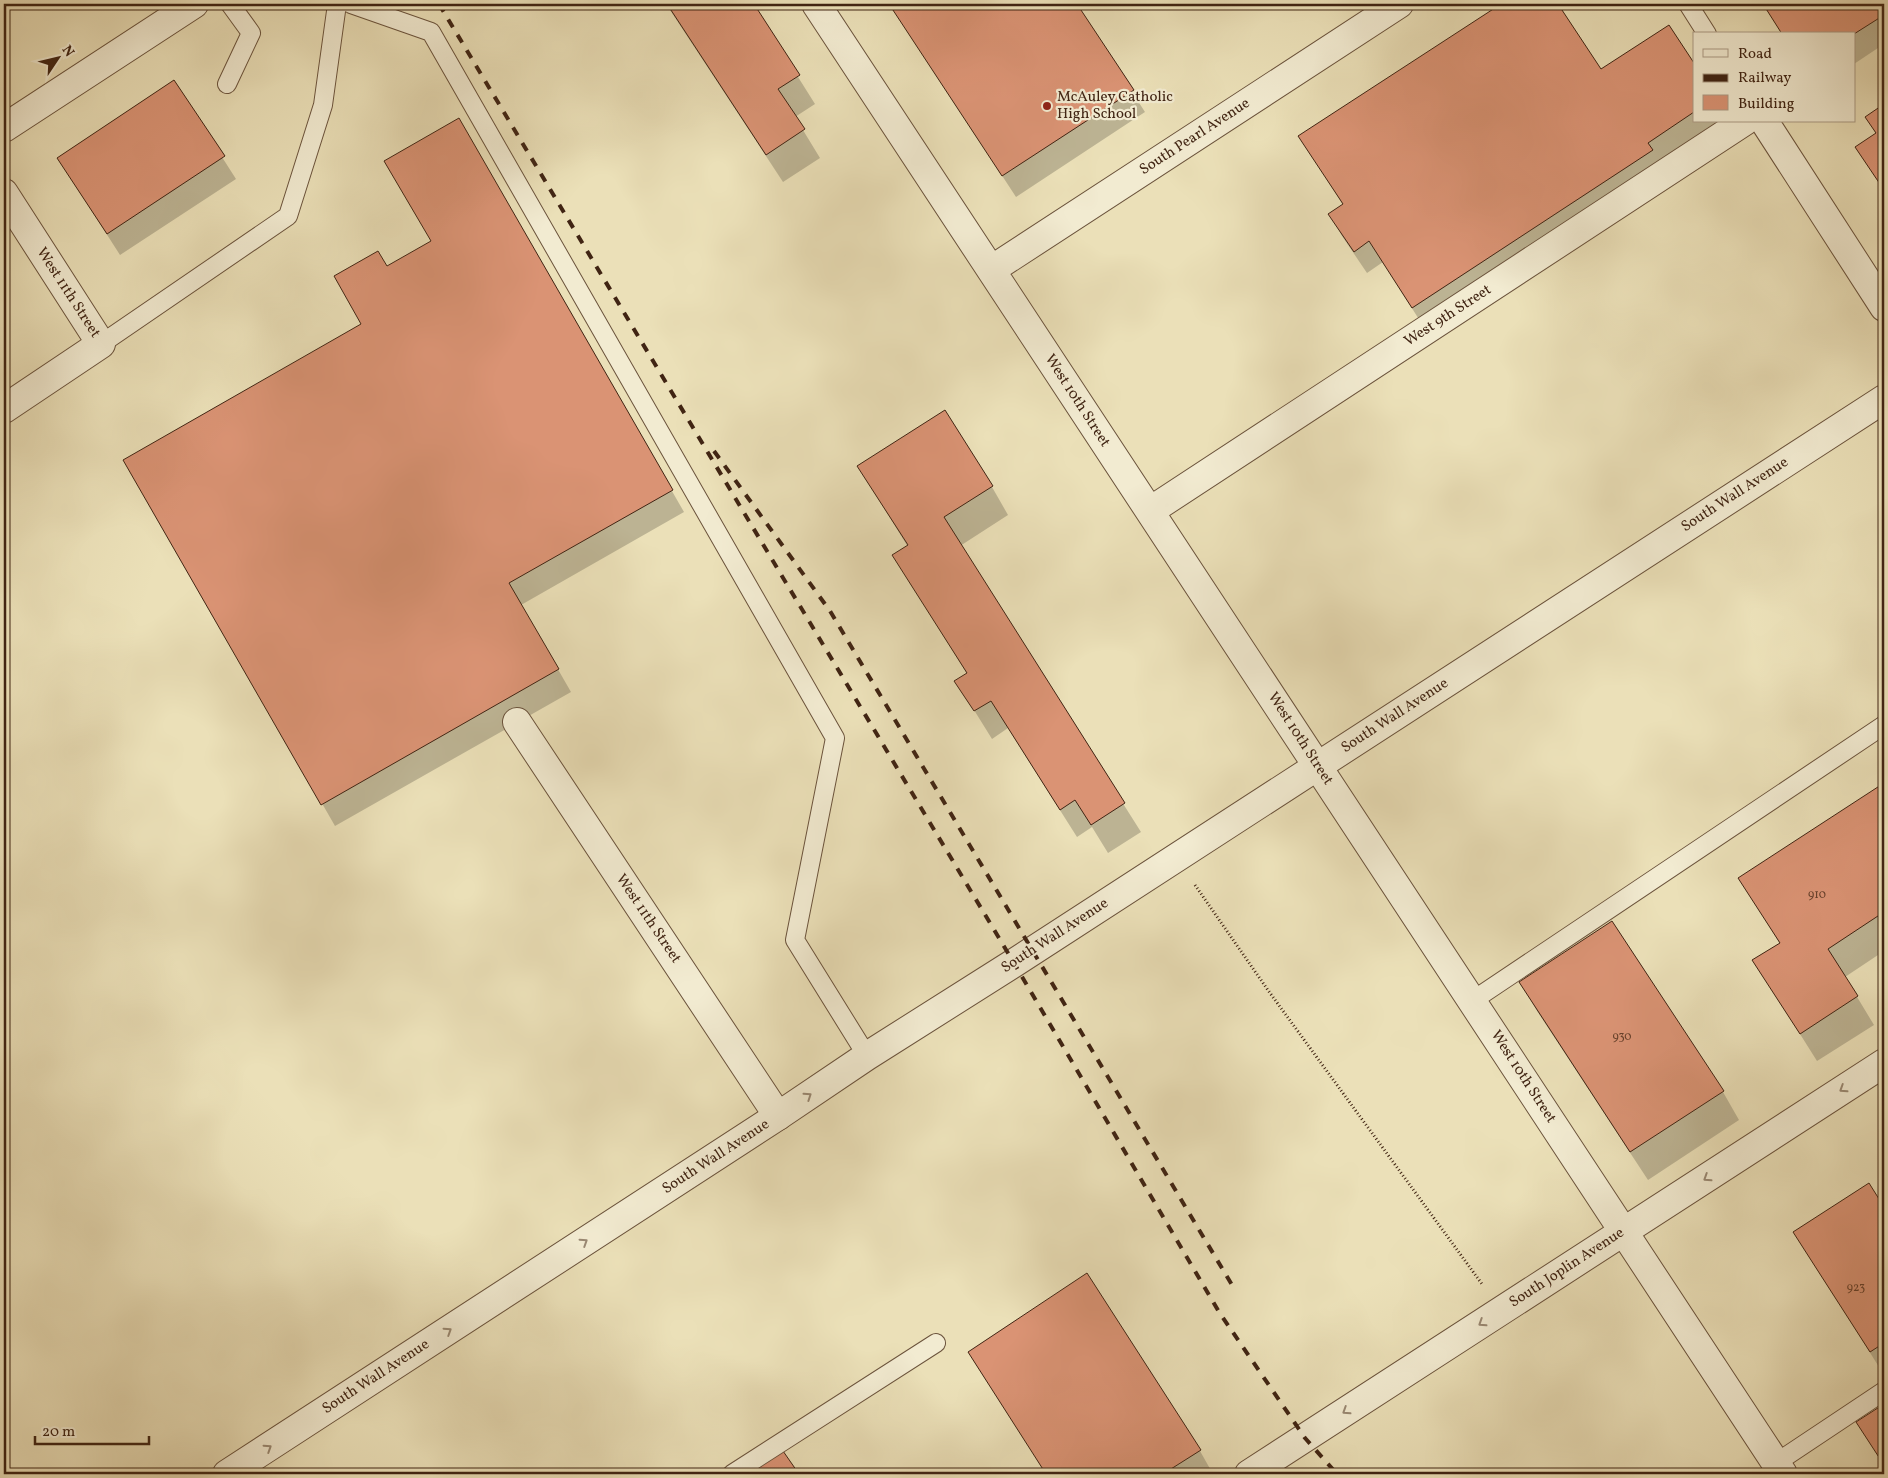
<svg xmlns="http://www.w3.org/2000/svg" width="1888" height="1478" font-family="Vollkorn,serif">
<rect width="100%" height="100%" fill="#ebe0b8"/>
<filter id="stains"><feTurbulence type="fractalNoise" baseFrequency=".004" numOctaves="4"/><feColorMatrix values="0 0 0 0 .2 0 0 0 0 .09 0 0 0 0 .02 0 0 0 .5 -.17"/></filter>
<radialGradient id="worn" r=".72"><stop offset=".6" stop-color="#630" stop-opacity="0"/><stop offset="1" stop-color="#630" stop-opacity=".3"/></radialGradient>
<path fill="#0003" d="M666,4H752L815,104L795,117L820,158L783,182Z
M890,4H1088L1079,10L1145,112L1016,197Z
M1503,4H1557L1600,71L1669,26L1694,65V121H1726L1425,329L1383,262L1367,273L1342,236L1330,214L1343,205L1300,136Z
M1763,4H1884V44L1854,64V34H1782Z
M174,82L236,179L120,255L58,158Z
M1884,106V191L1857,147L1876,134L1867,118Z
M458,119L684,512L521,605L571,692L335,826L125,460L363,324L387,268L432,242Z
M858,466L992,487L1008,515L960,546L1141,832L1108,853L1092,827L1077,837L1008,728L992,739L956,681L967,674L894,556L908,547Z
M1884,785V951L1845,977L1874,1025L1817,1061L1754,961L1780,944L1740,878Z
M1612,923L1723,1092L1739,1120L1648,1180L1537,1011L1521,983Z
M1869,1185L1884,1209V1375L1795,1233Z
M970,1352L1200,1451L1213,1474H1046Z
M1884,1405V1466L1858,1422Z"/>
<path fill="#da9374" stroke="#402413" d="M667,4H754L800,75L778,89L805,129L766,155Z
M889,4H1077L1134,90L1002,176Z
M1501,4H1558L1601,69L1669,25L1694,63V112L1648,143L1653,150L1412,308L1369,241L1354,252L1328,214L1343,204L1298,136Z
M1763,4H1884V15L1854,34H1782Z
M174,80L225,156L107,234L57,158Z
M1884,104V190L1855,147L1876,133L1865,117Z
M459,118L673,490L509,583L559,669L321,805L123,460L361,324L334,276L378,251L387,266L431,241L384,161Z
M945,410L993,486L944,517L1125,803L1091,825L1075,800L1060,810L991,701L974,711L954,681L967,673L892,555L908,545L857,466Z
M1884,783V912L1828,949L1858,996L1800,1034L1752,960L1780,943L1738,878Z
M1612,921L1724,1091L1630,1152L1519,982Z
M1869,1183L1884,1207V1343L1870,1352L1793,1232Z
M1087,1273L1201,1450L1163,1474H1046L968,1352Z
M1884,1404V1465L1856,1422Z
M783,1451L799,1474H747Z"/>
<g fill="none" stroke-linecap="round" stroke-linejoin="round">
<g stroke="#6b533c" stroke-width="20">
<path id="service" d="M351,4L431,32L835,738L795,940L867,1056
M1688,4L1707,34
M227,84L251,33L230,4
M101,344L288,216L323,105L337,4
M1472,1001L1884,725
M1776,1463L1884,1391
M732,1474L936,1343"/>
</g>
<g stroke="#6b533c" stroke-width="30">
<path id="minor" d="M816,4L1783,1474
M1764,121L1884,307
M4,128L194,4
M4,193L101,344L4,409
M991,270L1399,4
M1150,511L1745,121
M517,722L778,1116"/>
</g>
<g stroke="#6b533c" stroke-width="30">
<path id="tertiary" d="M227,1474L778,1116L867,1056L1014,963L1884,399
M1249,1474L1884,1063"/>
</g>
<path stroke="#402413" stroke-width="3" stroke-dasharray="1 2.5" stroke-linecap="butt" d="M1195,885L1270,993L1482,1284"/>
<use href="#service" stroke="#f2ebd1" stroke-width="18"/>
<use href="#minor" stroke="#f2ebd1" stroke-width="28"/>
<use href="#tertiary" stroke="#f2ebd1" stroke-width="28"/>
<path stroke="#402413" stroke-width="4" stroke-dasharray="9 9" stroke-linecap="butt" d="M439,4L1014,963L1219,1312L1305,1438L1337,1474
M714,451L830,611L1232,1285"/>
</g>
<defs><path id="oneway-chevron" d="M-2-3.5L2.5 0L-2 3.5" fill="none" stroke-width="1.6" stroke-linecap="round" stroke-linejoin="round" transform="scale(1.25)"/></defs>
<g stroke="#998872">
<use href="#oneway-chevron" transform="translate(1843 1089) rotate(147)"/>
<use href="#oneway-chevron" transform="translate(808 1096) rotate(-34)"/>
<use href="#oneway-chevron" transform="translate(1707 1178) rotate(147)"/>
<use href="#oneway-chevron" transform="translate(584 1242) rotate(-33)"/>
<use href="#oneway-chevron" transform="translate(1482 1323) rotate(147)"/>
<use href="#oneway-chevron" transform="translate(448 1331) rotate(-33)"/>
<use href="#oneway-chevron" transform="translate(1346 1411) rotate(147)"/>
<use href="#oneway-chevron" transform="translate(268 1448) rotate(-33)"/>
</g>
<circle fill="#8f2418" stroke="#f2ebd1" stroke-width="2" cx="1047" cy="106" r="5"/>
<g text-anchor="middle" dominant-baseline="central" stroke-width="4.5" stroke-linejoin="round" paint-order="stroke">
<g font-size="12" fill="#66402b">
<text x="1817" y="895">910</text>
<text x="1622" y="1037">930</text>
<text x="1856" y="1288">923</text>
</g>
<g font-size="15" fill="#402413" stroke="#f2ebd1" text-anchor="start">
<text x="1057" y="97">McAuley Catholic<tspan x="1057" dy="17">High School</tspan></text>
</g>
<g font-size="15" fill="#402413" stroke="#f2ebd1">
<text transform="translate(1195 137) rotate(-33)">South Pearl Avenue</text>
<text transform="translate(68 293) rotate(57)">West 11th Street</text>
<text transform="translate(1448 316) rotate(-33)">West 9th Street</text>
<text transform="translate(1077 401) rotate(57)">West 10th Street</text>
<text transform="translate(1735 495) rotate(-33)">South Wall Avenue</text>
<text transform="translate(1395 716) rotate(-33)">South Wall Avenue</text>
<text transform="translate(1300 739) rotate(57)">West 10th Street</text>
<text transform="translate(648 919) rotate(56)">West 11th Street</text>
<text transform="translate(1055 936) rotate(-33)">South Wall Avenue</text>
<text transform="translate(1523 1077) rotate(57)">West 10th Street</text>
<text transform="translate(716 1157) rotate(-33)">South Wall Avenue</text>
<text transform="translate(1567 1268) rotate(-33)">South Joplin Avenue</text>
<text transform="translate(376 1377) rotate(-33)">South Wall Avenue</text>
</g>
</g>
<rect width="1888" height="1478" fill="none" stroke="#ebe0b8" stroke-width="20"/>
<rect x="5" y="5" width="1878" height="1468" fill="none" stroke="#402413" stroke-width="2.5"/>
<rect x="10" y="10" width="1868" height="1458" fill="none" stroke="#402413"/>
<rect x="1693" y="32" width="162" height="90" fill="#f2ebd1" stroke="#ab9b85"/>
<rect x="1703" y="49" width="25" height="8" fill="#f2ebd1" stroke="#ab9b85"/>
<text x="1738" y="58" font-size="15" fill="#402413">Road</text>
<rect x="1703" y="74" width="25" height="8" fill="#402413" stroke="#ab9b85"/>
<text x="1738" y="82" font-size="15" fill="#402413">Railway</text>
<rect x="1703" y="95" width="25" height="15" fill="#da9374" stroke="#ab9b85"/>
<text x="1738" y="108" font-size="15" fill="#402413">Building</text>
<g transform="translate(58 58) rotate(55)" stroke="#f2ebd1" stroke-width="4" paint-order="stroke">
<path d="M0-4L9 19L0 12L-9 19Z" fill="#402413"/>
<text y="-8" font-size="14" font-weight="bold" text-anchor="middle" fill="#402413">N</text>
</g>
<path d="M35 1436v8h114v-8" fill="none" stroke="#402413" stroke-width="2.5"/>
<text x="42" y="1436" font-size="15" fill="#402413" stroke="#f2ebd1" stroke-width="4" paint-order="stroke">20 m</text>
<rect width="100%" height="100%" filter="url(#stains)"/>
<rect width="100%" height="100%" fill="url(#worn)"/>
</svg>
